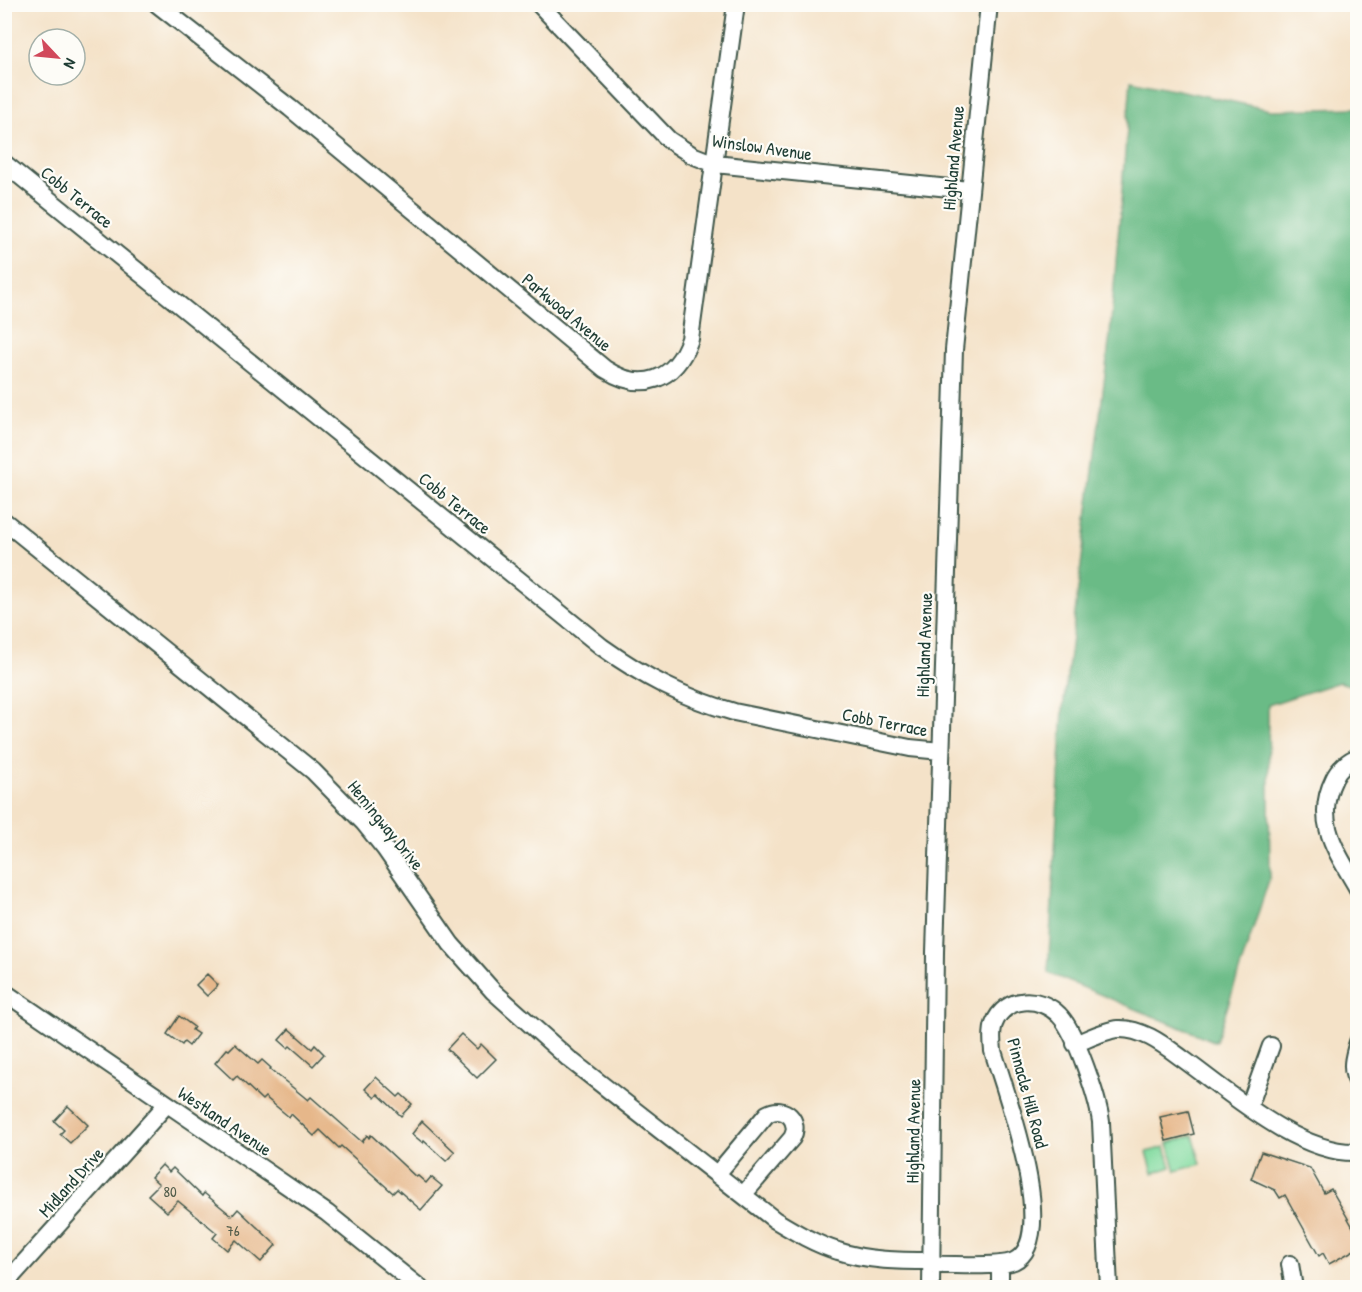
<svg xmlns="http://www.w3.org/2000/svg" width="1362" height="1292" font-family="'Patrick Hand',sans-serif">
<rect width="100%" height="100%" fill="#fdfcf7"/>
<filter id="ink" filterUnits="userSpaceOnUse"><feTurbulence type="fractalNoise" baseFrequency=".0167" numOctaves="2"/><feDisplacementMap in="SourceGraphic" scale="12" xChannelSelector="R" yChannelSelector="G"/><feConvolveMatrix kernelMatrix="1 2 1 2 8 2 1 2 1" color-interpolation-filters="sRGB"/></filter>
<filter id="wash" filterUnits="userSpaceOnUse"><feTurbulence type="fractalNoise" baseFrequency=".008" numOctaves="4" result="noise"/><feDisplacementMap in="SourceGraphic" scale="24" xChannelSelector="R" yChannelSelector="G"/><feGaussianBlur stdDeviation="1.35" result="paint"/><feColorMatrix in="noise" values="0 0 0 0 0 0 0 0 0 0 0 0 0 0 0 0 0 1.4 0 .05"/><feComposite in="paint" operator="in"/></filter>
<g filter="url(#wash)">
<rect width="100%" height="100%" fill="#f4e2c8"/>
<path fill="#83dba0" stroke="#518c6a" stroke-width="1.5" d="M1193,1135L1201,1164L1176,1171L1168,1143Z
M1165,1147L1171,1167L1153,1173L1147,1152Z"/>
<path fill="#6abb86" stroke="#447c5d" stroke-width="1.5" d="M1131,80L1271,110L1357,108V687L1339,682L1268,705L1270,877L1216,1042L1048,973L1063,709L1110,335Z"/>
<g id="blocks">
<path fill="#e6b78a" d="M207,974L218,985L207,996L196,985Z
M179,1016L194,1027L192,1030L198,1034L189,1046L184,1042L182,1045L167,1034Z
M289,1029L312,1049L315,1045L324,1054L313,1066L290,1046L288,1048L279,1040Z
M461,1034L477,1049L481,1044L496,1059L477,1078L447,1049Z
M235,1044L258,1064L262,1060L271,1068L270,1069L308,1100L311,1097L362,1142L367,1135L369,1138L371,1135L416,1177L418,1176L426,1183L431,1177L442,1186L421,1210L397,1189L393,1193L341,1146L339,1148L320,1130L314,1136L291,1114L289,1117L265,1097L262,1100L237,1076L233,1080L215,1063L227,1049L229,1050Z
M376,1077L398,1097L401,1094L412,1104L401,1116L378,1094L375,1098L365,1089Z
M68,1106L88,1125L70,1143L60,1134L64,1130L54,1121Z
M1188,1111L1194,1134L1166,1141L1160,1117Z
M422,1121L455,1152L446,1161L424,1141L423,1143L412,1134Z
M1261,1152L1310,1168L1324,1193L1331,1189L1358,1236V1248L1329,1264L1323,1253L1319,1256L1285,1195L1280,1198L1275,1190L1251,1179Z
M162,1165L169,1172L173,1168L202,1196L204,1193L232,1216L238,1209L276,1245L261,1262L236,1240L227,1250L213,1238L217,1233L178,1201L167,1212L148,1195L159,1184L151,1177Z"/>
</g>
</g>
<g filter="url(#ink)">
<use href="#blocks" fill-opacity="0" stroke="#3f564a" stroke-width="1.5"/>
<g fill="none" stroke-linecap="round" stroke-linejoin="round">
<g stroke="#3f564a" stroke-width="20">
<path id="minor" d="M157,4L290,108L605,369C642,393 675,381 690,339L736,4
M539,4L669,140L692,155L715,164L969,190
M4,163L602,647C644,677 684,698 734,712L910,748L941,751
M4,521L313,771L364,823L385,849L451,944L493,991L568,1058L775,1220C795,1232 815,1244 838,1251C868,1261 900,1261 931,1261
M1358,757C1348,760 1338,770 1334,779C1313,821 1337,852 1358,889
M4,992L327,1213L420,1288
M1358,1042C1354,1055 1349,1071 1358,1082
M1075,1044C1088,1039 1105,1030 1118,1029C1143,1028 1165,1046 1183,1059C1229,1092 1299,1155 1358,1152
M1249,1107L1271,1046
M717,1174L767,1114C785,1104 801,1121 792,1138L743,1195
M1290,1264L1294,1288
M931,1265C950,1264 999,1268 1014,1261C1061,1239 1004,1088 993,1051C992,1042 991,1032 994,1024C1005,995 1041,996 1059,1015C1076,1032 1098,1099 1101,1122L1109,1288
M4,1285L166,1105
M931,1288L935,952L954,350L989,4
M1000,1288V1264"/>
</g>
<use href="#minor" stroke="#fff" stroke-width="16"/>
</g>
</g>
<g text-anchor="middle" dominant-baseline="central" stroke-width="4.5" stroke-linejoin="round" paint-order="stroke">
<g font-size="15" fill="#515c4a">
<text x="170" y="1191">80</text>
<text x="233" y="1230">76</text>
</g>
<g font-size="18" fill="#1f3d34" stroke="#fdfcf7">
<text transform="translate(762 147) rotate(8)">Winslow Avenue</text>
<text transform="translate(953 158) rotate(-85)">Highland Avenue</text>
<text transform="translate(77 197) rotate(39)">Cobb Terrace</text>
<text transform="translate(567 312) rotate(40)">Parkwood Avenue</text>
<text transform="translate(455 503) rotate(39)">Cobb Terrace</text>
<text transform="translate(924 645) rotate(-88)">Highland Avenue</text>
<text transform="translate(885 722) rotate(11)">Cobb Terrace</text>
<text transform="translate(386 825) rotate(51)">Hemingway Drive</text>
<text transform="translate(1028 1093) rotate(75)">Pinnacle Hill Road</text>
<text transform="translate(225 1121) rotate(34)">Westland Avenue</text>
<text transform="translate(913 1131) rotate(-89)">Highland Avenue</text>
<text transform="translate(71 1182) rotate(-48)">Midland Drive</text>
</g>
</g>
<rect width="1362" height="1292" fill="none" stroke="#fdfcf7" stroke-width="24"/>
<g transform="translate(57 57) rotate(116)"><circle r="28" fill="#fdfcf7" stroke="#a4b0a9" stroke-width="1.5"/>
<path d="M0-4.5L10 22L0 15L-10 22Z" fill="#d1495b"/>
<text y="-9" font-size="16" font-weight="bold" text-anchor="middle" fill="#1f3d34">N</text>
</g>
</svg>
